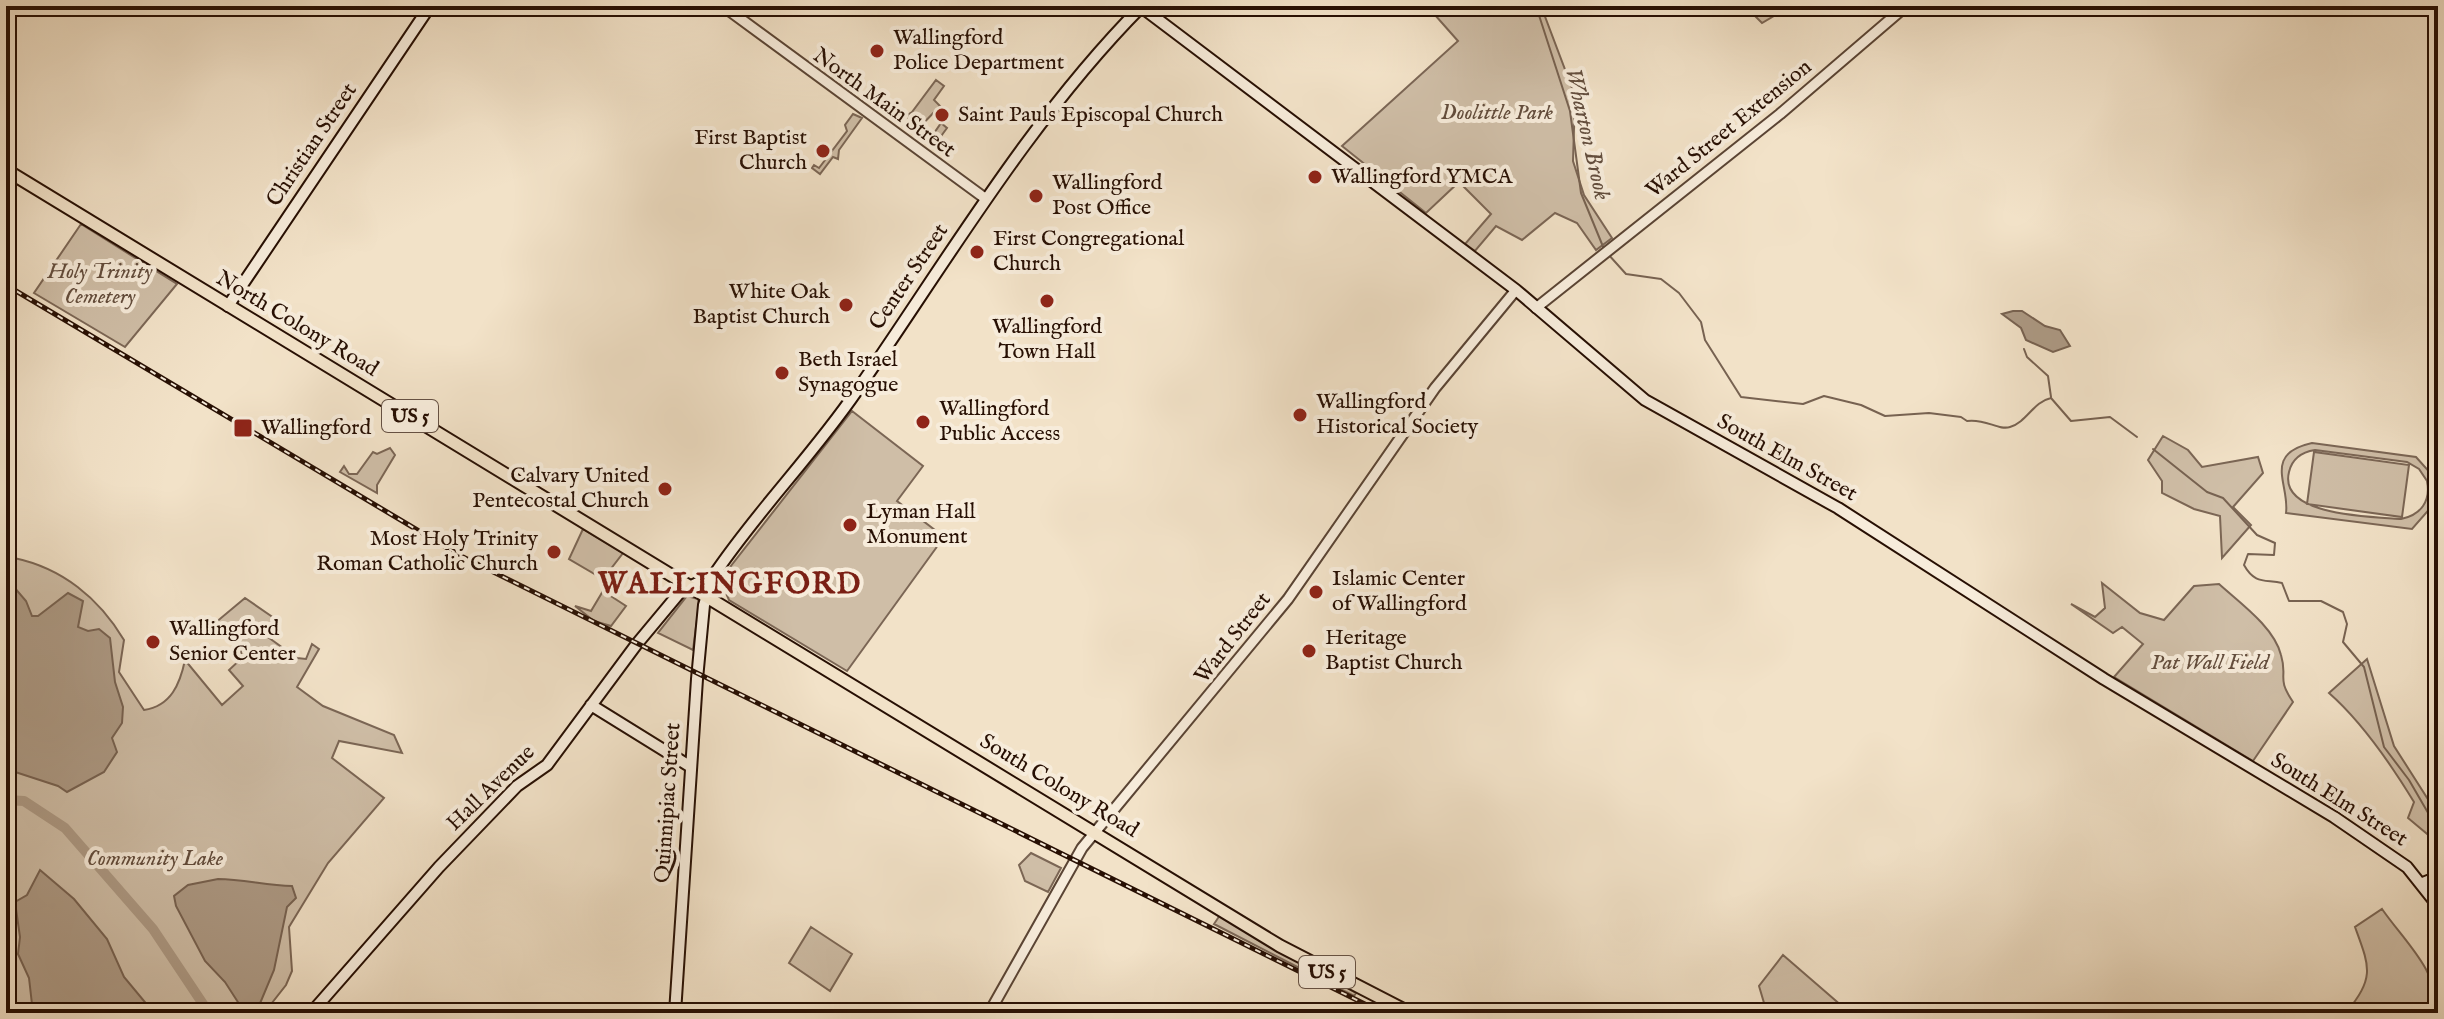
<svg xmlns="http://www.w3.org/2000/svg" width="2444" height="1019" font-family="'IM FELL English',serif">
<rect width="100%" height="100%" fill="#f2e2c8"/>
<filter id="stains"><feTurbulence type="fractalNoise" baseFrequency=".0025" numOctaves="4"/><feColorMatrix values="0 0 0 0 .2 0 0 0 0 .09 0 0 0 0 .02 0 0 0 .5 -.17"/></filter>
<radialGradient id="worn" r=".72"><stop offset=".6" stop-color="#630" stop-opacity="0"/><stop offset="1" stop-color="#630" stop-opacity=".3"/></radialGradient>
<path fill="#cfbea7" stroke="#7b6655" stroke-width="2" fill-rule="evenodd" d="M1427,6H1541L1575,96L1573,161L1584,195L1612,238L1596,250L1577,223L1555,213L1522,240L1496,226L1475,251L1465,244L1491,214L1459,182L1426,213L1342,146L1458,41Z
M1745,6H1791L1762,23Z
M936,80L944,86L934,100L940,106L915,132L930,139L941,123L947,128L933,147L898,121L912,112Z
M853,114L862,118L839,150L838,159L833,157L820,174L812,168L814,165L819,168L847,131L845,125Z
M81,224L177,284L125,347L34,293Z
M852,411L923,466L897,501L944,537L847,671L729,600L722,584L727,571Z
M2163,436L2188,450L2202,467L2258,457L2263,473L2233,507L2251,525L2222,558L2220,516L2194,509L2162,493V481L2148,460Z
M2312,443L2416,457L2434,477L2433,505L2412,529L2286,513C2290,485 2262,454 2312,443ZM2315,450L2407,462L2419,469L2427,481C2431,501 2421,515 2401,519C2372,517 2278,516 2289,472C2292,459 2302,452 2315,450Z
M390,448L395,455L377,485V493L340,472L344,466L349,474H357L373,452L377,454Z
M2314,452L2409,465L2402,517L2307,504Z
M583,529L623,553L603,579L569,559Z
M14,558C62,568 99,598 124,640L119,672L144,710C171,706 180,684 185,660L222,705L243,686L229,670L242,658L238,636L215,623L245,598L274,618L265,635L297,658L306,659L312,644L319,649L297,687L323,706L394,735L402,753L339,741L332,758L384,798L328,863L289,927L292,971L286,985L264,1013H6V561Z
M2102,583L2140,613L2164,620L2194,586L2219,584C2240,603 2274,627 2281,655C2288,678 2276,677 2293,702L2253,761L2114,677L2143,644L2122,627L2113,633L2071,604L2095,617L2105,608Z
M603,591L626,606L611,626L594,621L575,606L591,611Z
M687,596L698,599L699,604L693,650L658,633Z
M2367,659L2394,746L2438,815V843L2408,818L2414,802C2392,766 2361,721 2329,693Z
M1031,853L1061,868L1048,892L1025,881L1019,865Z
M2382,909C2405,942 2438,970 2438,1013H2346C2375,977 2370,968 2355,927Z
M1220,915L1356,993L1354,996L1214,924Z
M811,927L852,954L830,991L789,963Z
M1783,955L1850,1013H1767L1759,986Z"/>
<path fill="#ad9a85" stroke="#776251" stroke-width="2" d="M2013,311H2022L2045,326L2060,330L2070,346L2053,352L2026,340L2021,328L2002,314Z
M6,587H14L26,601L32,616H38L68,593L83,601L78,627L88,631L99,629L110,638L115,682L123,707L122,723L112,738L117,752L104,772L67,792L58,786L6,769Z
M40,870L74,899L107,939L124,977L154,1013H33L29,978L18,954L20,937L15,902L27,895Z
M218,879C244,879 267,886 292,886L296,898L287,907L274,970L256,1013H245L225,982L205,961L176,906L174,896L188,885Z"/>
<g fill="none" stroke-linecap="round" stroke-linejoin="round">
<path stroke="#776251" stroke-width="2" d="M1536,6L1570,111L1581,193L1604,249
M1608,254L1626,274L1661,279L1679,293L1701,322L1705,340L1741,397L1803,404L1824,396L1861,405L1885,416L1929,413L1961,417L1967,421C1985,418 1999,431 2010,427C2027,422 2033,402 2051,398L2071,421L2110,417L2137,437
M2024,349L2027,357L2048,376L2051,397
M2153,449L2207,492L2223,498L2257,535L2275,543L2274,555L2248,554L2244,565C2255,585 2266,579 2282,583L2289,601H2321L2343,612L2347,624L2343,642L2364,667L2384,747L2409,780L2438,830"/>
<path stroke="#ad9a85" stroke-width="10" d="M6,800L24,801L65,828L153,929L209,1013"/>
<g stroke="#5a4434" stroke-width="13">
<path id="tertiary" d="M723,6L986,199
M1536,308L1780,114L1906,6
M989,1013L1082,848L1288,599L1435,388L1516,290"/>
</g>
<g stroke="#270f03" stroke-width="14">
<path id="secondary" d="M1140,6L1516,290L1645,400L1838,508L2104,679L2334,817L2407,867L2438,906
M228,306L430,6
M591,705L691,767
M2423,883L2438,877
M311,1013L439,867L517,786L547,765L636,645L681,591L714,575
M675,1013L697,679L704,605L714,575C757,511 812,456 856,392C947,261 1029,120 1142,6"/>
</g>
<g stroke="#270f03" stroke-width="15">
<path id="primary" d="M6,170L1280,946L1410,1013"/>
</g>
<use href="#tertiary" stroke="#f7ecdb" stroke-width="9"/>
<use href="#secondary" stroke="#f7ecdb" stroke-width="10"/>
<use href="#primary" stroke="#f2e2c8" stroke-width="11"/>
<g stroke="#270f03" stroke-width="5">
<path id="rail" d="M6,285L461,556L1383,1013"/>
</g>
<use href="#rail" stroke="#f7ecdb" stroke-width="2" stroke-dasharray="6" stroke-linecap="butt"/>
</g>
<g fill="#8f2418" stroke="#f7ecdb" stroke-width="3">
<circle cx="877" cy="51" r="8"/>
<circle cx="942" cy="115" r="8"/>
<circle cx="823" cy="151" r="8"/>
<circle cx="1315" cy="177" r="8"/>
<circle cx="1036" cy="196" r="8"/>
<circle cx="977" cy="252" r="8"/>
<circle cx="1047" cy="301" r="8"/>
<circle cx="846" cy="305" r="8"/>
<circle cx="782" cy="373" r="8"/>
<circle cx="1300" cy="415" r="8"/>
<circle cx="923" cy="422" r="8"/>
<rect x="233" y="418" width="20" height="20" rx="4"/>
<circle cx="665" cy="489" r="8"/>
<circle cx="850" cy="525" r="8"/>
<circle cx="554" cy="552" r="8"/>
<circle cx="1316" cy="592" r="8"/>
<circle cx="153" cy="642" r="8"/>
<circle cx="1309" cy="651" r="8"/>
</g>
<g text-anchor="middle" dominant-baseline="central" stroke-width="8" stroke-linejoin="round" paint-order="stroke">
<g fill="#f7ecdb" stroke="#655144" stroke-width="2">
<rect x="382" y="400" width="56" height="32" rx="6"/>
<rect x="1299" y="956" width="56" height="32" rx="6"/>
</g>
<g font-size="20" font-weight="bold" fill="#270f03">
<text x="410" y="416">US 5</text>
<text x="1327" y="972">US 5</text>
</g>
<g font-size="22" fill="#270f03" stroke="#f7ecdb" text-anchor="start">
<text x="893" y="38">Wallingford<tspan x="893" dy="25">Police Department</tspan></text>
<text x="958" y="115">Saint Pauls Episcopal Church</text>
<text x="807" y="138" text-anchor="end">First Baptist<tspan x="807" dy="25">Church</tspan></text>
<text x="1331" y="177">Wallingford YMCA</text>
<text x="1052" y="183">Wallingford<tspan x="1052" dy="25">Post Office</tspan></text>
<text x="993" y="239">First Congregational<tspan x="993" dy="25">Church</tspan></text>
<text x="830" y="292" text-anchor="end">White Oak<tspan x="830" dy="25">Baptist Church</tspan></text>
<text x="1047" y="327" text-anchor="middle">Wallingford<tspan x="1047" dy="25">Town Hall</tspan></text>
<text x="798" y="360">Beth Israel<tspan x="798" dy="25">Synagogue</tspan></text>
<text x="1316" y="402">Wallingford<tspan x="1316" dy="25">Historical Society</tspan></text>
<text x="939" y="409">Wallingford<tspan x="939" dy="25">Public Access</tspan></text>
<text x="261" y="428">Wallingford</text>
<text x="649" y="476" text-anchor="end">Calvary United<tspan x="649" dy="25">Pentecostal Church</tspan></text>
<text x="866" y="512">Lyman Hall<tspan x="866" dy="25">Monument</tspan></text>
<text x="538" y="539" text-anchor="end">Most Holy Trinity<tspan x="538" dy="25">Roman Catholic Church</tspan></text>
<text x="1332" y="579">Islamic Center<tspan x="1332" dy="25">of Wallingford</tspan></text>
<text x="169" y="629">Wallingford<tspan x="169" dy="25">Senior Center</tspan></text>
<text x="1325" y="638">Heritage<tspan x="1325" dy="25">Baptist Church</tspan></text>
</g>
<g font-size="22" fill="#270f03" stroke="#f7ecdb">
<text transform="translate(884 103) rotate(36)">North Main Street</text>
<text transform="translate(1729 129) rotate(-39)">Ward Street Extension</text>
<text transform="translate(312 145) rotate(-56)">Christian Street</text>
<text transform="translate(909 277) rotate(-56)">Center Street</text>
<text transform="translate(297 324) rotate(31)">North Colony Road</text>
<text transform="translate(1787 458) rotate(29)">South Elm Street</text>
<text transform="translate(1233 638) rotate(-52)">Ward Street</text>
<text transform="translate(1059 786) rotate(31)">South Colony Road</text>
<text transform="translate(491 788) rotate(-44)">Hall Avenue</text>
<text transform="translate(2339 800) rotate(32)">South Elm Street</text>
<text transform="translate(668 803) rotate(-86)">Quinnipiac Street</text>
</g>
<g font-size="22" font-style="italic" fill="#624c3c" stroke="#f7ecdb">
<text x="1497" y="113">Doolittle Park</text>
<text x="100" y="272">Holy Trinity<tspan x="100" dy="25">Cemetery</tspan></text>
<text x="2210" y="663">Pat Wall Field</text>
<text x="155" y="859">Community Lake</text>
</g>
<g font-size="24" font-style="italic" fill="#634e3e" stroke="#f7ecdb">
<text transform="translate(1587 134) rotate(77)">Wharton Brook</text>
</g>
<g font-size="30" font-weight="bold" letter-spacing="2" fill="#7a1f14" stroke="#f7ecdb">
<text x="730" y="585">WALLINGFORD</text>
</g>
</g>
<rect width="2444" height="1019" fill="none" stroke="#f2e2c8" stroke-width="32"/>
<rect x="8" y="8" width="2428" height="1003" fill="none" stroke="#270f03" stroke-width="4"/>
<rect x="16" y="16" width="2412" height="987" fill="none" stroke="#270f03" stroke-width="2"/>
<rect width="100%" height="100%" filter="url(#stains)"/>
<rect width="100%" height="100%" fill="url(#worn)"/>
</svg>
